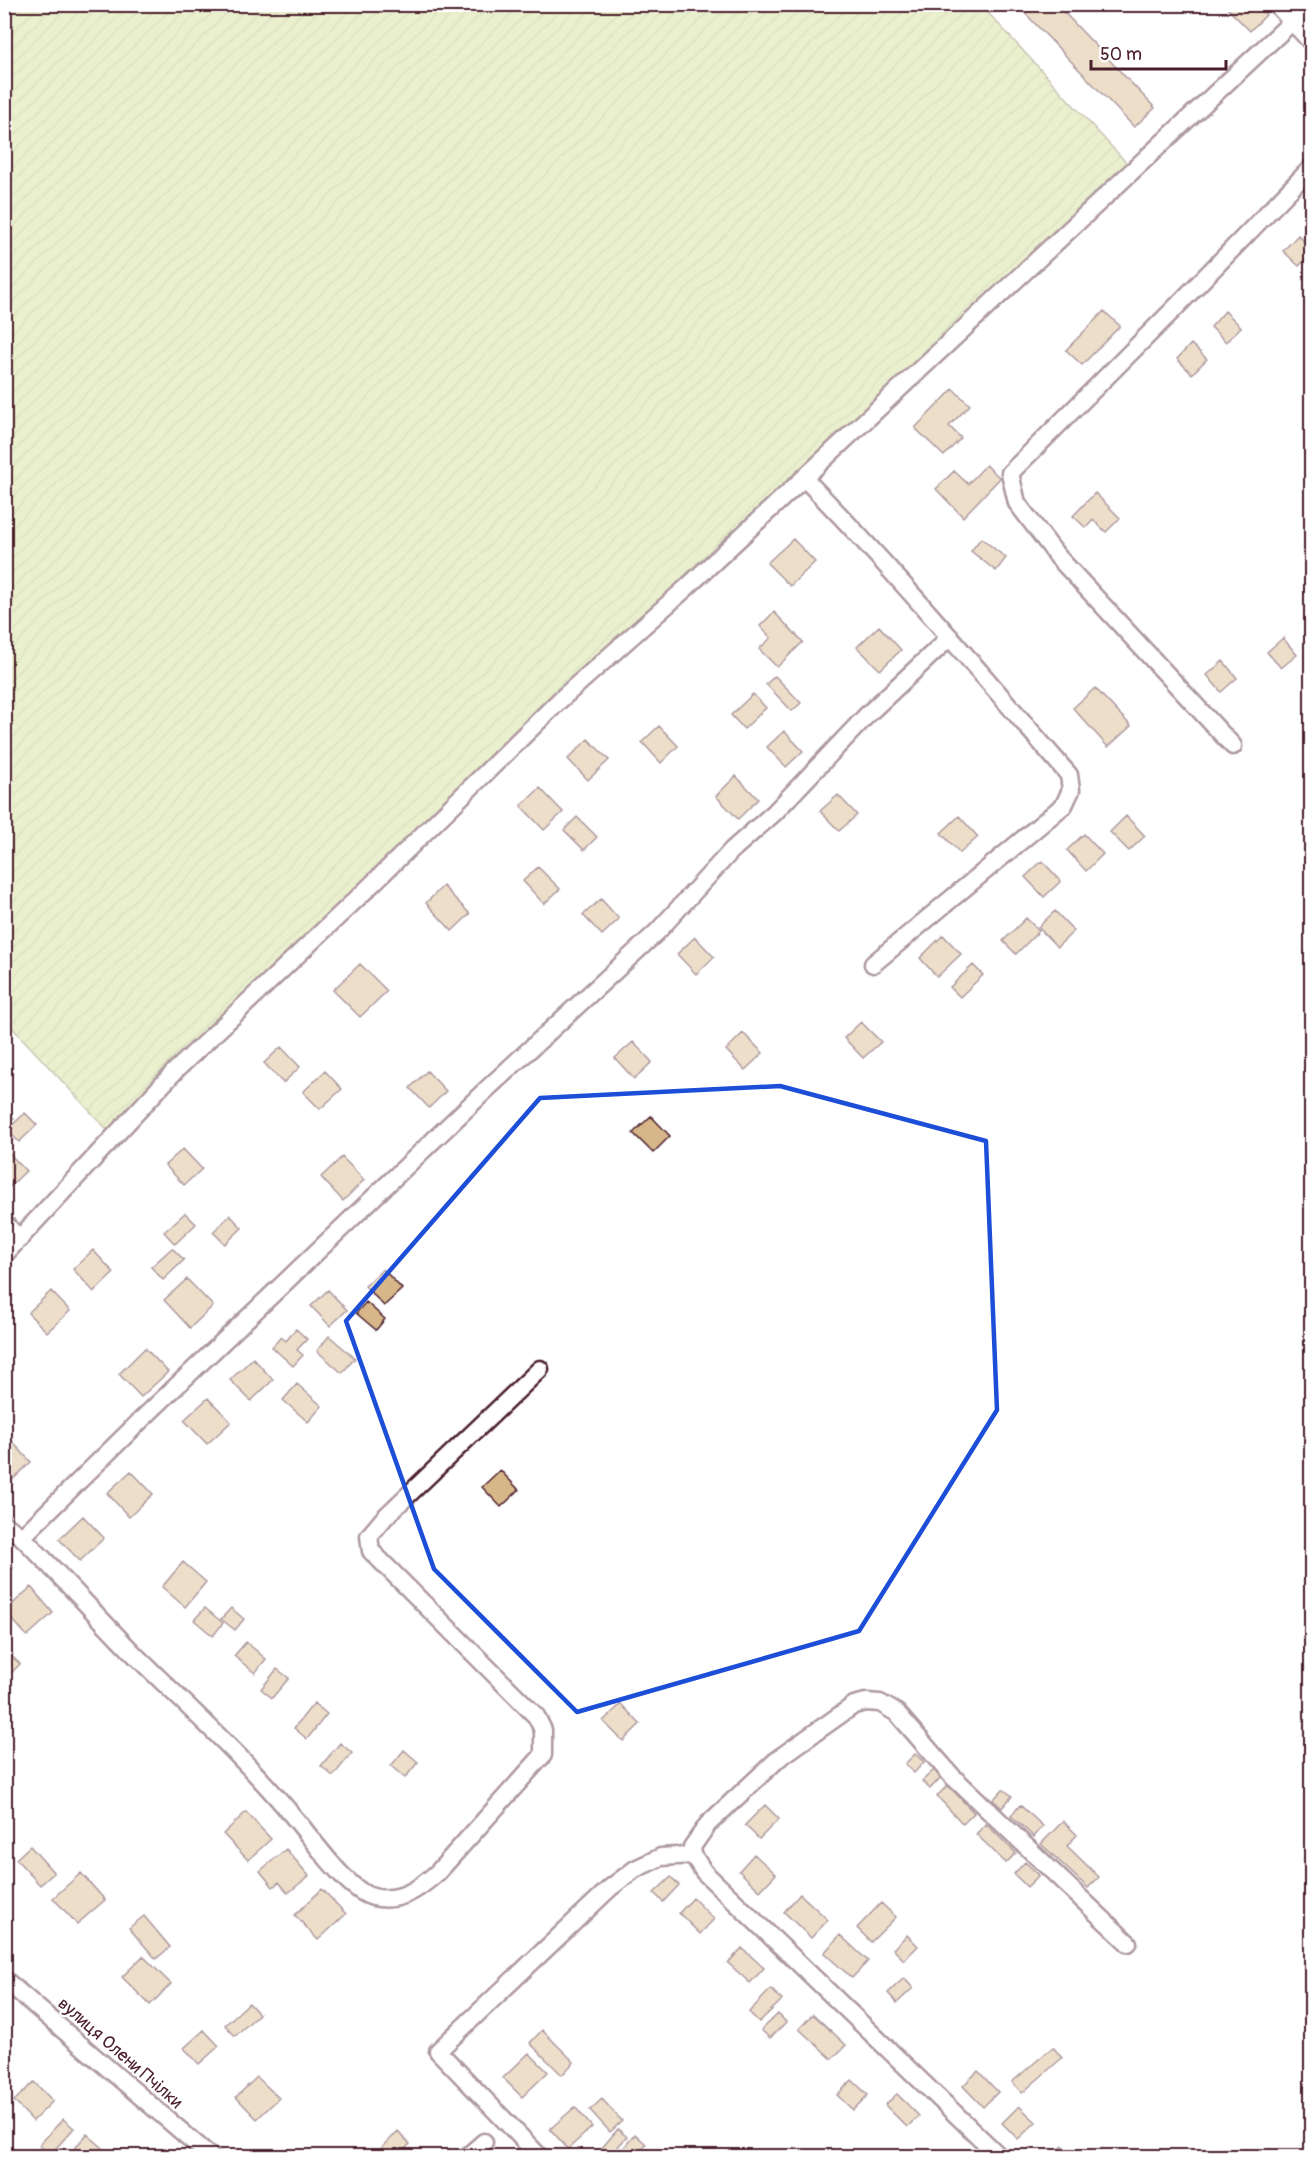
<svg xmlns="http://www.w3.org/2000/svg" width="1316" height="2161" font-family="Pangolin,sans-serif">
<defs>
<pattern id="garden-furrows" width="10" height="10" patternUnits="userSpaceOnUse" patternTransform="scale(1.5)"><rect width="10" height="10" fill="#d0dd91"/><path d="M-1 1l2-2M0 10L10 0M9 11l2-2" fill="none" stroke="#b4bd7d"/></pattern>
</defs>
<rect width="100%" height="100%" fill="#fff"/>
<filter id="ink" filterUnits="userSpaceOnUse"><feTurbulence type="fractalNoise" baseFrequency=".0167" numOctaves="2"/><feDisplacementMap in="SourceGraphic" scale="12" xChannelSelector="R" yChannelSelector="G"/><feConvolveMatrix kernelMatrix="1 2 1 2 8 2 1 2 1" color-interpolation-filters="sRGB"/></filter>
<g filter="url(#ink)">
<path fill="url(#garden-furrows)" stroke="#8d7e5e" stroke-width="1.5" d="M5,5H981L1134,171L685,589L114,1137L5,1020Z"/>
<path fill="#d7b78a" stroke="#4a1f2b" stroke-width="1.5" d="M1023,4H1056L1155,108L1134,127L1020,8Z
M1223,4H1256L1266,15L1250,31Z
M1298,235L1312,249V253L1299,266L1283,251Z
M1104,311L1120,326L1082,365L1066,350Z
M1225,311L1241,327L1226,342L1211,327Z
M1191,344L1207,359L1192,374L1177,359Z
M953,389L970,405L949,426L961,438L944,456L915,428Z
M986,465L1000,478L963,517L936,489L954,471L968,484Z
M1095,493L1120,518L1106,532L1093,520L1086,528L1073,516Z
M981,538L1006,558L996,571L971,551Z
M793,539L815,562L790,586L767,563Z
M774,612L803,642L777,667L759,649L771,638L760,626Z
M879,626L901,650L880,670L857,647Z
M1283,638L1297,655L1281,668L1267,652Z
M1223,661L1237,678L1221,692L1207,675Z
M775,676L801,703L792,711L766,684Z
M1095,688L1131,726L1108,747L1073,708Z
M753,694L766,708L744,729L731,715Z
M659,726L678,746L661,763L642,742Z
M784,731L803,751L786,767L767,747Z
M588,739L609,760L588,780L568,759Z
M736,776L758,799L738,819L716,796Z
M540,788L563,812L544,830L521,806Z
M838,795L857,815L839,831L820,811Z
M959,816L978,837L960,853L941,833Z
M1126,816L1145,836L1129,851L1110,832Z
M577,817L597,837L584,850L564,830Z
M1084,834L1103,854L1086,871L1067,850Z
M1042,861L1061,881L1044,897L1025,877Z
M538,867L560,889L544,904L523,881Z
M443,886L470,914L452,931L426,903Z
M601,899L619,919L602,935L583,915Z
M1055,911L1074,931L1057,947L1038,927Z
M1026,918L1039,931L1016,954L1003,941Z
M943,935L961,954L937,977L920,958Z
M695,937L714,957L696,974L677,954Z
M360,964L387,991L360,1017L333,990Z
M973,965L983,975L960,997L950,987Z
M861,1022L881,1042L863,1058L844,1038Z
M743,1033L763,1053L745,1070L726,1050Z
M633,1042L652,1062L634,1079L615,1058Z
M281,1047L300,1067L283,1083L264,1063Z
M325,1071L342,1089L320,1109L303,1092Z
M427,1071L446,1091L429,1108L410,1088Z
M4,1108L14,1118L4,1127Z
M25,1113L37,1125L19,1142L7,1130Z
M651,1116L670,1136L653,1153L633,1133Z
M183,1149L202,1169L184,1185L165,1165Z
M8,1152L26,1171L4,1192V1155Z
M342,1157L364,1180L343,1201L321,1177Z
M185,1213L196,1224L175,1244L164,1232Z
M230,1215L242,1228L225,1244L213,1232Z
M172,1248L184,1260L163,1280L151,1267Z
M93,1250L114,1273L94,1292L73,1269Z
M383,1269L402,1289L384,1306L365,1286Z
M187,1279L213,1306L190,1328L164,1300Z
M328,1290L347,1310L330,1326L311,1306Z
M51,1291L70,1311L47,1332L28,1313Z
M366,1302L385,1319L376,1330L356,1313Z
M296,1329L307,1339L297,1350L303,1355L293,1366L272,1347L281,1337L286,1341Z
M329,1336L355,1358L342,1373L317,1351Z
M145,1348L168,1372L141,1397L119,1374Z
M253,1358L273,1380L251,1401L230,1380Z
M297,1384L322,1406L308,1422L283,1400Z
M208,1398L231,1422L207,1444L184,1420Z
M6,1435L31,1462L6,1486L4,1485Z
M500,1470L519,1490L501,1507L482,1487Z
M131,1471L153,1494L129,1517L107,1493Z
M83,1516L104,1538L80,1561L59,1539Z
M4,1560L13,1568L4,1577Z
M183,1562L206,1582L185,1607L162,1587Z
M31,1587L53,1613L27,1636L5,1611Z
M205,1608L223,1623L213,1636L194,1620Z
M231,1608L244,1619L235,1630L221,1619Z
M246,1642L266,1659L255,1673L234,1656Z
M4,1649L20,1664L4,1680Z
M277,1669L289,1678L272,1698L261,1689Z
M314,1703L327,1714L307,1739L294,1728Z
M621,1704L640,1724L623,1741L603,1721Z
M340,1743L352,1753L333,1776L321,1766Z
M404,1750L418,1762L405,1778L391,1766Z
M915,1754L924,1762L914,1773L905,1764Z
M934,1770L941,1777L930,1789L922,1781Z
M948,1785L974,1813L963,1824L937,1796Z
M1003,1789L1012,1796L1002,1808L993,1800Z
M765,1805L779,1819L759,1839L745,1825Z
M1020,1805L1043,1826L1034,1837L1011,1816Z
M246,1812L271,1839L248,1860L223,1834Z
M1063,1821L1077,1835L1067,1846L1099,1877L1088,1888L1041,1844Z
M986,1824L1016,1853L1006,1863L976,1834Z
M30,1846L54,1873L40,1885L16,1859Z
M286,1849L309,1876L288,1893L279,1882L273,1887L260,1871Z
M754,1854L776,1874L760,1891L739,1871Z
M1025,1862L1039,1875L1027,1887L1014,1874Z
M81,1873L105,1900L77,1924L53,1898Z
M671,1877L679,1885L663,1902L654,1893Z
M322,1889L346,1914L318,1940L295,1915Z
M800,1894L828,1920L811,1938L784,1912Z
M693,1898L714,1919L700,1934L679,1913Z
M881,1903L896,1917L871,1942L857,1928Z
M144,1916L170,1947L156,1959L129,1928Z
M840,1935L868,1961L852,1978L824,1953Z
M907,1935L918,1946L904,1960L893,1949Z
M742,1948L764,1968L750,1983L728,1963Z
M143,1956L171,1984L150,2005L122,1977Z
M904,1978L913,1988L897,2003L888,1993Z
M771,1989L782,2000L759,2022L749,2012Z
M249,2003L259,2014L235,2036L225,2025Z
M778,2014L786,2022L770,2038L761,2030Z
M813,2014L846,2045L832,2059L799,2029Z
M204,2030L219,2046L199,2064L184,2048Z
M542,2030L574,2062L562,2075L530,2043Z
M1053,2047L1062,2058L1022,2093L1012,2082Z
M529,2053L548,2072L522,2097L503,2078Z
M978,2071L998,2092L983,2107L963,2086Z
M257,2077L279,2098L257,2119L236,2097Z
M852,2080L868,2095L853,2110L837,2095Z
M34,2082L53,2101L33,2121L14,2101Z
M897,2094L919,2116L907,2127L885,2105Z
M602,2099L622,2121L610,2132L590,2110Z
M1019,2106L1036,2122L1018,2139L1002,2123Z
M575,2107L592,2127L568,2149L550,2129Z
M63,2119L74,2128L50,2155L39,2145Z
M618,2129L627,2137L609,2156L601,2149Z
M398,2131L410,2144L398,2156H376L375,2155Z
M87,2134L103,2148L95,2156H80L73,2150Z
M635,2134L646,2144L635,2156H617Z
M1063,2146L1073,2156H1052Z"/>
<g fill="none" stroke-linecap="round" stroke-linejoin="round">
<g stroke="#4a1f2b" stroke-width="21">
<path id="minor" d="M1276,4L1312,43
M804,478C897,573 982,675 1069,775L1071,790L1064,805L873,964
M1233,746L1058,557L1017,503L1010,473L1175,308L1312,167
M4,1223L20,1239
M4,1255L176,1070L365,891L560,700L685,589L1311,4
M4,1524L22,1537C60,1575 97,1616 135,1655C190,1709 248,1761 297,1821C314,1841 348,1891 373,1897C400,1903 419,1889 438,1872L543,1755V1730L536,1716L371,1551L369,1536L385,1517L540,1369
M22,1537L140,1421L488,1088L657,932L732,850L774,813L868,714L950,637
M4,1979L210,2156
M468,2156L484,2142
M539,2156L438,2051L610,1888L635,1869L661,1857L693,1855
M999,2156L704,1872L693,1855L692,1847L708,1824L779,1758L854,1705L866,1702L880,1703L897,1713L951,1775L1128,1943"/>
</g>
<use href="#minor" stroke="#fff" stroke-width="16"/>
</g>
</g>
<path d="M0 0H1316V2161H0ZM780,1086L986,1141L997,1410L859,1631L577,1712L434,1569L346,1321L540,1098Z" fill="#fff" fill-opacity=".55" fill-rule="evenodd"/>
<path fill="none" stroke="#1d4ed8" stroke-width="4.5" stroke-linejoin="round" d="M780,1086L986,1141L997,1410L859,1631L577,1712L434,1569L346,1321L540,1098Z"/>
<g text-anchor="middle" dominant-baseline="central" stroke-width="4.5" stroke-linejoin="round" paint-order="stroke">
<g font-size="18" fill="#4a1f2b" stroke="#fff">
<text transform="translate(120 2053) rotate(41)">вулиця Олени Пчілки</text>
</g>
</g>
<rect width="1316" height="2161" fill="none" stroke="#fff" stroke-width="24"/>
<rect x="12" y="12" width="1292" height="2137" fill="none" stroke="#4a1f2b" stroke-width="2" filter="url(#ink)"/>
<path d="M1091 60v9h135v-9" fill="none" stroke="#4a1f2b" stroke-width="3"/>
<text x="1100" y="60" font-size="18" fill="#4a1f2b" stroke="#ffffff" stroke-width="4.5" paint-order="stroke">50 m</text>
</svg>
